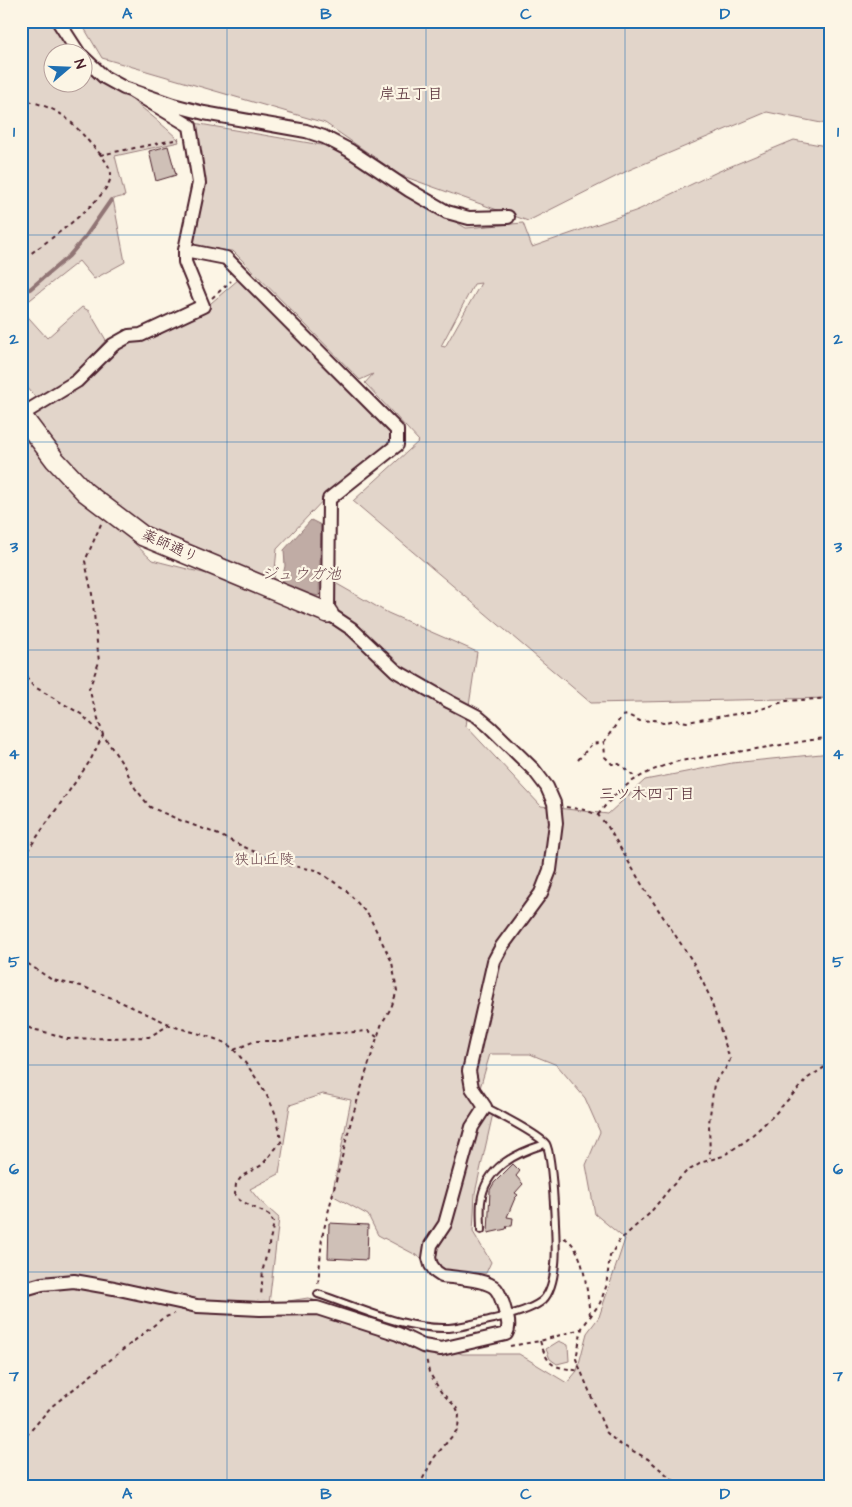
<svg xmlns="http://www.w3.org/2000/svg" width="852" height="1507" font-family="'Architects Daughter','Klee One',sans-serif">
<rect width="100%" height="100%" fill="#fcf5e5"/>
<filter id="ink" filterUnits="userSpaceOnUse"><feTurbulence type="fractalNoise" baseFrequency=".02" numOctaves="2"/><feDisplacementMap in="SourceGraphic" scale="10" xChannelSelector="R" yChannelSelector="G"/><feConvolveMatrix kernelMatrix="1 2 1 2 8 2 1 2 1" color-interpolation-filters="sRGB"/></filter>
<g filter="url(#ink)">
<path fill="#e2d5ca" stroke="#967a7a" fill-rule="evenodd" d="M34,21H54L71,52H52V82H82L83,64C116,87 148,111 178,139L179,142L115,156L125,196L113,199L125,262L94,279L79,261L21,307V89L23,90L21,70L24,69L21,50V35Z
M80,21H831V125L767,112L629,170L528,221L400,175L325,123L102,58Z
M194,123L327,146L466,228L523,223L532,247L638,210L717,172L794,140L831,147V698L591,703L353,501L419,441L365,383L373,374L360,380L233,251L191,250L204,183ZM481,283L445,347L441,346L474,284Z
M239,279L394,432L393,443L327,496L277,549L274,579L212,564L90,496L21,418L114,347L197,315Z
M82,307L89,311L106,340L73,377L37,399L21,380V309L47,338Z
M21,436L152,560L321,603L337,584L388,613L477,652L466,726L541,806L608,814L645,780L732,763L831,753V1486H21ZM490,1054H530L557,1065L585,1098L600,1132L586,1165L595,1214L625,1239L599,1317L587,1333L577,1371L567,1383L519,1354H462L308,1298L269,1304L279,1218L259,1200L250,1189L279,1174L290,1105L323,1094L351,1100L332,1195L368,1215L378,1235L452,1274L486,1273L491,1262L473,1232L475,1193L494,1109L480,1088Z
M559,1341L568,1345L569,1361L557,1364L550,1359L546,1349Z"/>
<path fill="#c0aca5" stroke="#917474" d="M311,520L321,525L319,596L280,588L285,566L284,550Z"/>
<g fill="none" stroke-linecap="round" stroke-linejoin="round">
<path stroke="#917474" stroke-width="4" d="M21,291L30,289L69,256L86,236L111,200
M21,383L24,386"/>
</g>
<path fill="#cfc0b7" stroke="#4a1f2b" d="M168,146L176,175L156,181L149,151Z
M513,1164L520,1171L516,1176L523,1184L515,1193L518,1195L515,1198L507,1217L513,1218L512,1226H507L506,1229L488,1233L490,1190L494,1183Z
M329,1223L368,1225L367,1260L328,1258Z"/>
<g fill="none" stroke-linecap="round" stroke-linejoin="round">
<g stroke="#4a1f2b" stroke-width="10">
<path id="lane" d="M481,1230C481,1221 480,1211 481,1202C485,1167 516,1153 545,1144
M318,1294C360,1308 404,1330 449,1328C464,1327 479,1322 494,1319C507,1316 533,1309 543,1300C551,1292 554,1275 555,1264C557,1247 553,1156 546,1144C539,1135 497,1113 485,1107"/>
</g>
<g stroke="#4a1f2b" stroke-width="16">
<path id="street" d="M58,21L78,52
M82,56L104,77L124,88L173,105L204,113L306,131L324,137L349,150L409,190L447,212L469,218L508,217
M21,415L77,381L113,345L129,336L141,335L203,306L185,262V250L199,183L190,126L132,91
M21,1290L42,1284L74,1281L114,1288L197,1306L260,1309L317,1308L398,1334L423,1346L441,1349L506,1334C510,1327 508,1318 505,1311C503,1303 501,1295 496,1289C487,1279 456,1278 442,1276L436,1272L431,1265L429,1258L431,1245L445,1224L472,1127L485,1107L472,1088L469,1071L494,961L502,946L541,893L550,870L556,823L554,803L547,787L534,770L490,727L477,716L450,702L396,671L352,629L328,613L329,499L397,445V430L226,258L185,250"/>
</g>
<g stroke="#4a1f2b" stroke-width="22">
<path id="secondary" d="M21,415L55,460L85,492L143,536L328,613"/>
</g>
<path stroke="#4a1f2b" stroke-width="2" stroke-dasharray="4 4" stroke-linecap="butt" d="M21,99C57,108 67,115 90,143C96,149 111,165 111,174C112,198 44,243 25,258L21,257
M100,155L179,139
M212,298L231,281
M101,524L85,561L92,594L99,662L89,689L103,735L124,766L135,788L150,807L182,821L212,832L281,864L316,870L346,890L369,916L392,962L397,991L391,1008L382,1023L375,1044L351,1121L322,1237L318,1286
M21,671L33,686L81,714L103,735L90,761L21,860
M604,742L622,716L628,715L640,721L655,720L663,723L675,720L687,722L755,711L786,701L831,698
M578,760L592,744L604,742L605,757L612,764H619L637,778
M566,807L585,810L598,815L608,827L644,888L693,962L709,995L730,1059C728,1069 718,1075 714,1084L709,1123L710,1158
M598,815C619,786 640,774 674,762L831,737
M21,959L52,980L81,986L112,998L169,1024
M21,1024L32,1029L53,1034L67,1039L149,1037L169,1025C187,1031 208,1035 225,1043C241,1051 273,1101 277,1119C279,1126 280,1135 281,1142L262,1165L242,1176L236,1184L235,1194L239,1200L269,1215L274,1223L263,1269L261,1297
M234,1050L255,1041H280L324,1034L369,1031L377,1037
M21,1207C24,1226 29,1254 21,1272
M564,1238C585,1247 587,1294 590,1315
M540,1341C549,1369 553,1366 580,1371
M510,1346L540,1341L581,1329
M21,1442L51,1407L163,1318L174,1314
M419,1486L433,1459L458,1429L459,1414L456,1407L441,1392L429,1372L426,1358
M680,1486L648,1459L618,1443L606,1432L576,1359L582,1328L600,1303L606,1287L610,1256L619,1241L650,1213L671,1187L686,1172L703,1162L723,1156L747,1140L773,1116L808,1078L831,1063"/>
<use href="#lane" stroke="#fcf5e5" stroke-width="6"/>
<use href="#street" stroke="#fcf5e5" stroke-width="12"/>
<use href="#secondary" stroke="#fcf5e5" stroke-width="19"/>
</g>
</g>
<path fill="none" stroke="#1f6fb2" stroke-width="1" stroke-opacity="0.55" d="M227,21V1486M426,21V1486M625,21V1486M21,235H831M21,442H831M21,650H831M21,857H831M21,1065H831M21,1272H831"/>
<g text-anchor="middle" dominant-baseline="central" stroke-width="4.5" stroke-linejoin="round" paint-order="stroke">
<g font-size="15" fill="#4a1f2b" stroke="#fcf5e5">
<text transform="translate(170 546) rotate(24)">薬師通り</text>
</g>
<g font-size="15" fill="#704c53" stroke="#fcf5e5">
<text x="264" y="859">狭山丘陵</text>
</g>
<g font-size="16" fill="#4a1f2b" stroke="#fcf5e5">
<text x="411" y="94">岸五丁目</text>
<text x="647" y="794">三ツ木四丁目</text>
</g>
<g font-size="16" font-style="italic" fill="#6d4950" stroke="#fcf5e5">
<text x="301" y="574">ジュウガ池</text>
</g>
</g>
<rect width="852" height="1507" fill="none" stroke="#fcf5e5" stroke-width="55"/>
<g transform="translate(68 68) rotate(71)"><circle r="24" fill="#fcf5e5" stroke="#b59f9b"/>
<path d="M0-4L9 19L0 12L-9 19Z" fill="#1f6fb2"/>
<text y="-8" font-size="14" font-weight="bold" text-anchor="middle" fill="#4a1f2b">N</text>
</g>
<rect x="28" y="28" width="796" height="1452" fill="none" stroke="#1f6fb2" stroke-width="2"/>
<g font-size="16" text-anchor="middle" font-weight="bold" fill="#1f6fb2">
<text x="127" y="19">A</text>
<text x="326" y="19">B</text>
<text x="526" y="19">C</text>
<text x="725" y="19">D</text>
<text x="14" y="137">1</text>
<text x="838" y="137">1</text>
<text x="14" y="344">2</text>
<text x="838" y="344">2</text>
<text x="14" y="552">3</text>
<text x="838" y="552">3</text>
<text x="14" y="759">4</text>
<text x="838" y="759">4</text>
<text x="14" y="967">5</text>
<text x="838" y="967">5</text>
<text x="14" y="1174">6</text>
<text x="838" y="1174">6</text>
<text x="14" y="1381">7</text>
<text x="838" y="1381">7</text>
<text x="127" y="1499">A</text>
<text x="326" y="1499">B</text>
<text x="526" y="1499">C</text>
<text x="725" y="1499">D</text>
</g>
</svg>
